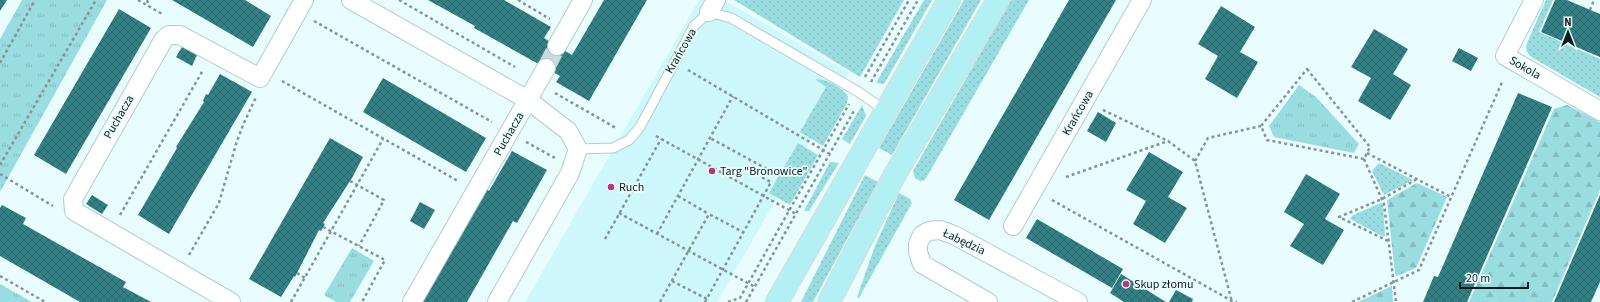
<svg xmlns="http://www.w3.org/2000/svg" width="1600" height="302" font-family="'Source Sans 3',sans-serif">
<defs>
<pattern id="grass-dots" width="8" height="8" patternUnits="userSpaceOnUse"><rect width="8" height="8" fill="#9adde1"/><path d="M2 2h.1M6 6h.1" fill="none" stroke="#84bdc1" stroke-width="1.8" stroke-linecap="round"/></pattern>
<pattern id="forest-firs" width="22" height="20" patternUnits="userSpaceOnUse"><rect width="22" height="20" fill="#9adde1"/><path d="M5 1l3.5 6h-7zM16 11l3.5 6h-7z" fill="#84bdc1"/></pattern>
<pattern id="park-tufts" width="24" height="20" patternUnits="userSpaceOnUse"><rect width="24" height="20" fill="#9adde1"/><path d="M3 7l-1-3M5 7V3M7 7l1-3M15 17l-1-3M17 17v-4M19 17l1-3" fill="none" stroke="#84bdc1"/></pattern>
<pattern id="building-cross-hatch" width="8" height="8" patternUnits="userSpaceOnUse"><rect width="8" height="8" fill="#338085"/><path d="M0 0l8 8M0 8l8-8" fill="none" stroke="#2a686c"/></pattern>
</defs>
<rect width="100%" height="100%" fill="#eafdfe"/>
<path fill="#cef8fb" d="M699,0H724L849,73L717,302H525Z"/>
<path fill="url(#grass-dots)" d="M734,0H904L860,77Z
M924,0H932L884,84L876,83Z
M964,0H981L892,155L879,148Z
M1011,0H1029L925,180L920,181L915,178L913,171Z
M1546,0H1553L1539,32L1600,59V97L1533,58C1527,54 1525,50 1527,43Z
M817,79C827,79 842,88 848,96L847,103L823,146L800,132L826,87L816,80Z
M862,105L866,116L850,144L842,139Z
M798,143L818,155L790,205L769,193Z
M830,162L839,163L809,211H804Z
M1379,163L1413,180L1384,195L1372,171Z
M865,175L878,182L813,302H801Z
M899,193L910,199L912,203L859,298L857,297L875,246Z
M1381,203L1383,205L1385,235L1384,237L1350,219L1353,215Z"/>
<path fill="url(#forest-firs)" d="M1567,105L1600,122V190L1552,302H1469L1554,109Z
M1417,183L1447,197L1416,268L1397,276L1395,274L1387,200Z
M1392,286L1393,302H1358Z"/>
<path fill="url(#park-tufts)" d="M22,0H107L0,192V39Z
M1299,85L1316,97L1359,144L1354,153L1274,137L1269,126Z
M352,248L374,261L350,302H336L324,295Z
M0,284L32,302H0Z"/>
<path fill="url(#building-cross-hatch)" d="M0,0H7L0,11Z
M172,0H245L271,16L253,47Z
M428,0H504L551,27L544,38L572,55L604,0H647L589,101L556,82L560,76L474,28L475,26Z
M1069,0H1116L989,220L954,200Z
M1555,0H1567L1600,14V57L1541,32Z
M1221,6L1255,27L1240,52L1258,62L1237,98L1205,79L1218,56L1198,44Z
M119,9L151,28L66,174L34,155Z
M1374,29L1408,49L1393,74L1411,85L1390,120L1358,101L1371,78L1351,67Z
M182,47L197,55L192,66L176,57Z
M1459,48L1478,58L1471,71L1452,61Z
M220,74L252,92L169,234L138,215L177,148L176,147L204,102L203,101L206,94L208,95Z
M383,78L486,138L466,172L363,112Z
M1518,93L1552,107L1467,302H1423L1434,276L1438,277Z
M1098,112L1116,123L1106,142L1087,131Z
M330,138L363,157L352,178L323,223L325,224L321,231L319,230L297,273L295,277L294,276L281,297L249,279Z
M512,151L547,170L517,223L513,221L467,302H420L485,188L489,191Z
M1149,152L1183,172L1168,197L1187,208L1165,243L1133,224L1146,201L1126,190Z
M1306,174L1340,194L1325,219L1344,230L1323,265L1290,246L1304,224L1284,212Z
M92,195L108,205L102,214L86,204Z
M1600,195V282L1591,302H1554Z
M420,202L435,210L424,229L410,221Z
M2,205L26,218L23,224L126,282L123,287L151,302H80L0,256V208Z
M1037,219L1123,269L1112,288L1026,238Z
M1121,274L1166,302H1124L1110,293Z
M1176,290L1193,299L1192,302H1169Z"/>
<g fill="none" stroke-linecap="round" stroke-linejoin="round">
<path stroke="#c9dbdc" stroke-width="18" stroke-dasharray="18 9" stroke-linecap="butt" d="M546,68L557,46"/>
<g stroke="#aecdcf" stroke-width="11">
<path id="service" d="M578,149L613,148L629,140L640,127L694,26L709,12L731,18L857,91L886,111"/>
</g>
<g stroke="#aecdcf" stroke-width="20">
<path id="minor" d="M351,0L528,100L568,131L578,149L570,173L497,302
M1534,0L1505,56L1600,111
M709,12L716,0
M557,46L583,0
M1013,226L1142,0
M231,302L74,211L73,199L164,39L169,35H180L260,78L304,0
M412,302L546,68
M988,302L922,264L918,252V244L922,235L929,231L940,230L954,235L1078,302"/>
</g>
<g stroke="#d9dbdb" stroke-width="24">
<path id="primary" d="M777,302L949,0
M829,302L894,176L998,0"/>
</g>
<path stroke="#859495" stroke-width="2.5" stroke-dasharray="3 3" stroke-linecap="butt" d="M138,0L164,15
M147,0L149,6
M399,0L515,67
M518,0L550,19
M1590,10L1594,0
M314,21L492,122
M0,63L35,0
M1307,69L1370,147L1364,159L1267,140L1261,126Z
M688,70L830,154
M865,77L909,0
M282,81L458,181
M871,82L918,0
M555,93L616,128
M1103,110L1168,141L1195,161L1232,302
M656,136L796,214
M526,142L555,158
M1367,153L1451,197
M1364,159L1384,204L1396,302
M1195,161L1208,138L1261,126
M0,165L96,0
M0,174L53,206
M1066,177L1168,141
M350,181L384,200L359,246
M678,196L709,214
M1052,200L1232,301L1237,302
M619,213L755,287
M120,215L203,70
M323,227L385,260L362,302
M657,234L733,96
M605,239L661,139
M1388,241L1339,217L1382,199L1417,179
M189,255L219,203L236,144L243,125L256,97
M297,273L305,278
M0,276L45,302
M672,281L707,299
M291,302L383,139
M660,302L709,214L743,232
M705,302L771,182L763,178L767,169L710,138
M728,302L740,298L849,104
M746,302L855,109
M1352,302L1419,270L1503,80"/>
<use href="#service" stroke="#fff" stroke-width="9"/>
<use href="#minor" stroke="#fff" stroke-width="18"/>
<use href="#primary" stroke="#b2f0f4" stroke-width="22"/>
</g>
<g fill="#b8357c" stroke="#eafdfe" stroke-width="1.5">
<circle cx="712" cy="171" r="4"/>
<circle cx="611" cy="187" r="4"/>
<circle cx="1126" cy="284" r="4"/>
</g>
<g text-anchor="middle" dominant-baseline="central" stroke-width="3.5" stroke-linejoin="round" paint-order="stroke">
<g font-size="12" fill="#101c1d" stroke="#eafdfe">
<text transform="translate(681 51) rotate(-60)">Krańcowa</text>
<text transform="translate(1525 68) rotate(30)">Sokola</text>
<text transform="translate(1078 113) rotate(-60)">Krańcowa</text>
<text transform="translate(119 117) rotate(-60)">Puchacza</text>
<text transform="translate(509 134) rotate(-60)">Puchacza</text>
<text transform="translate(964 242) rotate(25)">Łabędzia</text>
</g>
<g font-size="12" fill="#101c1d" stroke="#eafdfe" text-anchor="start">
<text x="720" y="171">Targ "Bronowice"</text>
<text x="619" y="187">Ruch</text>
<text x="1134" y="284">Skup złomu</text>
</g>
</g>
<g transform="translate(1568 32)" stroke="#eafdfe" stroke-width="3" paint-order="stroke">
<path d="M0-3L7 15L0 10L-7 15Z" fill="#101c1d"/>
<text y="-6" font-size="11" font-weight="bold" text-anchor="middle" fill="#101c1d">N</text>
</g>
<path d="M1460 282v6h68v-6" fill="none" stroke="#101c1d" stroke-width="2"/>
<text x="1466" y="282" font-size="12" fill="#101c1d" stroke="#eafdfe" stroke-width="3" paint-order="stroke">20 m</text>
</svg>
